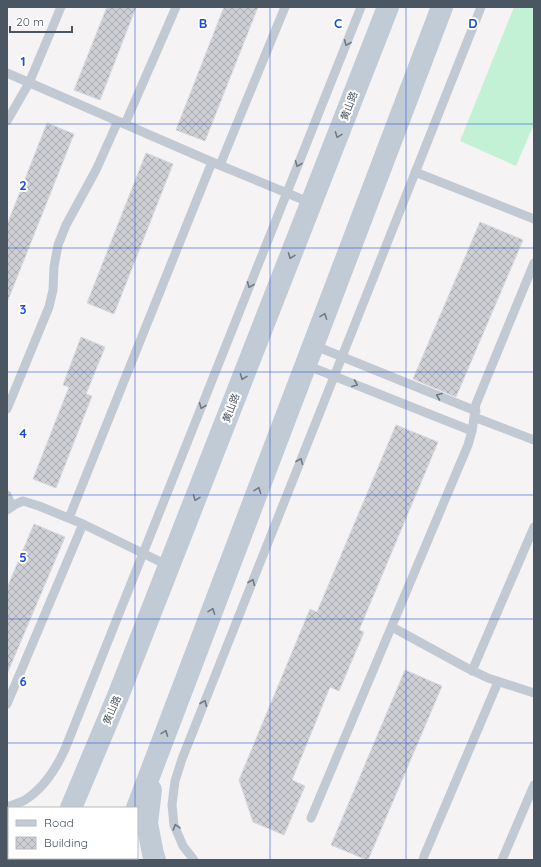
<svg xmlns="http://www.w3.org/2000/svg" width="541" height="867" font-family="Quicksand,'Noto Sans SC',sans-serif">
<defs>
<pattern id="building-cross-hatch" width="8" height="8" patternUnits="userSpaceOnUse"><rect width="8" height="8" fill="#cdcfd5"/><path d="M0 0l8 8M0 8l8-8" fill="none" stroke="#a8abb0"/></pattern>
</defs>
<rect width="100%" height="100%" fill="#f5f3f3"/>
<path fill="#c3f1d5" d="M514,7H534V124L516,166L460,141Z"/>
<path fill="url(#building-cross-hatch)" stroke="#d7d9de" d="M107,7H136L100,100L74,90Z
M224,7H258L205,141L176,130Z
M47,123L74,134L8,300H7V225Z
M146,153L173,164L114,314L87,303Z
M480,222L523,240L456,397L413,379Z
M81,337L105,347L86,394L92,396L56,488L33,479L69,387L63,385Z
M396,425L438,442L359,630L364,632L339,691L330,687L292,780L305,786L284,835L253,822L239,780L310,609L317,612Z
M34,524L65,537L7,674V588Z
M405,670L442,686L368,860H367L331,845Z"/>
<g fill="none" stroke-linecap="round" stroke-linejoin="round">
<path stroke="#c1cad2" stroke-width="9" d="M7,73L212,162L311,203
M7,121L29,83L61,7
M125,124L176,7
M220,165L285,7
M415,172L534,219
M313,345L476,411
M306,365L472,431
M7,409L49,307L53,290L54,267L58,245L66,225L96,170L118,121
M474,417L534,440
M7,495L12,506
M7,510L16,504L23,501L39,506L83,524L169,566
M69,518L212,162
M392,627L467,668L488,678L534,693
M472,671L534,527
M7,704L83,524
M7,807C13,805 19,803 25,800C44,788 56,769 65,749C165,502 262,254 361,7
M311,818L468,445L472,431L476,404L534,263
M194,860L183,846L174,825L172,805L175,781L182,759L481,7
M423,860L424,856L498,682
M502,860L534,785"/>
<path stroke="#c1cbd6" stroke-width="22" d="M151,790L147,823L153,854L155,860
M71,808L118,696L388,7
M137,808L442,7
M7,828L9,827
M19,858L25,860
M49,860L50,858
M118,860L119,858"/>
</g>
<defs><path id="oneway-chevron" d="M-2-3.5L2.5 0L-2 3.5" fill="none" stroke-width="1.6" stroke-linecap="round" stroke-linejoin="round"/></defs>
<g stroke="#6e7983">
<use href="#oneway-chevron" transform="translate(347 43) rotate(112)"/>
<use href="#oneway-chevron" transform="translate(298 164) rotate(112)"/>
<use href="#oneway-chevron" transform="translate(250 285) rotate(112)"/>
<use href="#oneway-chevron" transform="translate(355 384) rotate(22)"/>
<use href="#oneway-chevron" transform="translate(439 396) rotate(-158)"/>
<use href="#oneway-chevron" transform="translate(202 406) rotate(112)"/>
<use href="#oneway-chevron" transform="translate(300 461) rotate(-68)"/>
<use href="#oneway-chevron" transform="translate(252 582) rotate(-68)"/>
<use href="#oneway-chevron" transform="translate(204 703) rotate(-68)"/>
<use href="#oneway-chevron" transform="translate(176 827) rotate(-106)"/>
</g>
<g stroke="#6e7984">
<use href="#oneway-chevron" transform="translate(338 135) rotate(111)"/>
<use href="#oneway-chevron" transform="translate(291 256) rotate(111)"/>
<use href="#oneway-chevron" transform="translate(324 316) rotate(-69)"/>
<use href="#oneway-chevron" transform="translate(243 377) rotate(111)"/>
<use href="#oneway-chevron" transform="translate(258 490) rotate(-69)"/>
<use href="#oneway-chevron" transform="translate(196 498) rotate(111)"/>
<use href="#oneway-chevron" transform="translate(212 611) rotate(-69)"/>
<use href="#oneway-chevron" transform="translate(165 733) rotate(-69)"/>
</g>
<path fill="none" stroke="#1d4ed8" stroke-width="1" stroke-opacity="0.55" d="M135,7V808M270,7V860M406,7V860M7,124H534M7,248H534M7,372H534M7,495H534M7,619H534M7,743H534M135,858V860"/>
<g text-anchor="middle" dominant-baseline="central" stroke-width="4" stroke-linejoin="round" paint-order="stroke">
<g font-size="10" fill="#4a5661" stroke="#fff">
<text transform="translate(349 106) rotate(-69)">黄山路</text>
<text transform="translate(231 408) rotate(-69)">黄山路</text>
<text transform="translate(112 710) rotate(-67)">黄山路</text>
</g>
</g>
<g font-size="13" text-anchor="middle" font-weight="bold" fill="#1d4ed8" stroke="#fff" stroke-width="4" stroke-linejoin="round" paint-order="stroke">
<text x="203" y="28">B</text>
<text x="338" y="28">C</text>
<text x="473" y="28">D</text>
<text x="23" y="66">1</text>
<text x="23" y="190">2</text>
<text x="23" y="314">3</text>
<text x="23" y="438">4</text>
<text x="23" y="562">5</text>
<text x="23" y="686">6</text>
</g>
<rect width="541" height="867" fill="none" stroke="#4a5661" stroke-width="16"/>
<rect x="8" y="807" width="130" height="52" fill="#ffffff" stroke="#b7bbc0"/>
<rect x="16" y="820" width="20" height="6" fill="#c1cbd6" stroke="#b7bbc0"/>
<text x="44" y="827" font-size="12" fill="#4a5661">Road</text>
<rect x="16" y="837" width="20" height="12" fill="url(#building-cross-hatch)" stroke="#b7bbc0"/>
<text x="44" y="847" font-size="12" fill="#4a5661">Building</text>
<path d="M10 26v6h62v-6" fill="none" stroke="#4a5661" stroke-width="2"/>
<text x="16" y="26" font-size="12" fill="#4a5661" stroke="#ffffff" stroke-width="3" paint-order="stroke">20 m</text>
</svg>
